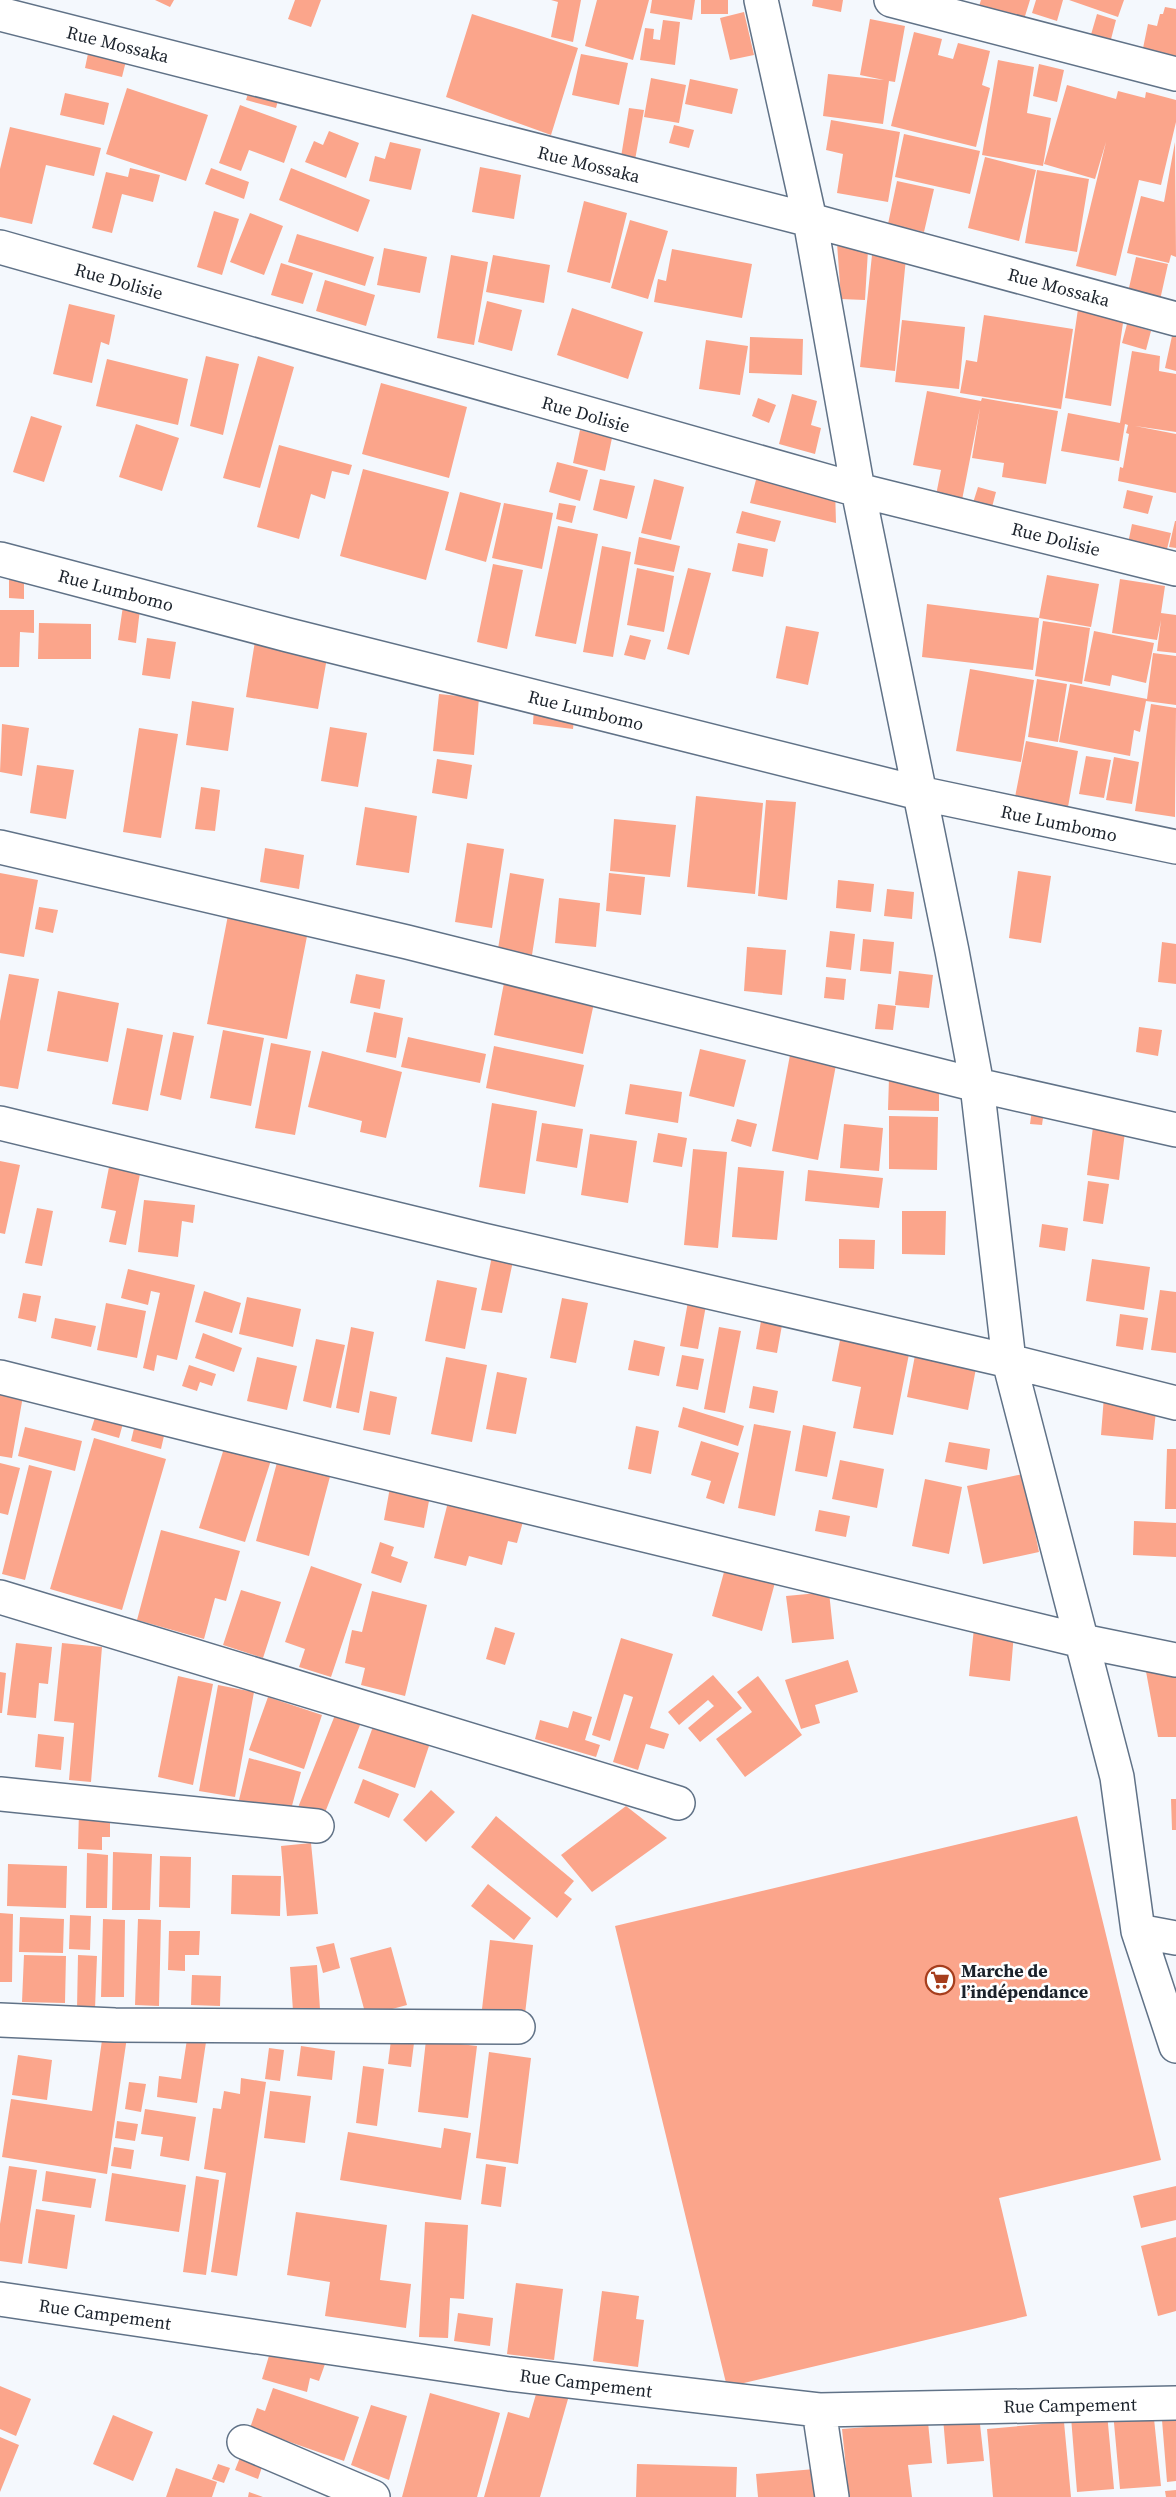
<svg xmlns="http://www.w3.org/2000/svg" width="1176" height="2497" font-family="'Source Serif 4',serif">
<rect width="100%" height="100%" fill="#f4f8fd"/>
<path fill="#fba58b" d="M155,0H174L170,7Z
M295,0H321L311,27L288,19Z
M551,0H581L573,42L551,37L558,2Z
M597,0H649L633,60L585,46Z
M652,0H695L692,20L650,13Z
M701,0H728V14H701Z
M813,0H843L841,12L812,6Z
M981,0H1030L1021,29L976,16Z
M1036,0H1063L1057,21L1032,13Z
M1069,0H1124L1118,17Z
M1165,7L1176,9V60L1142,53L1148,24L1157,26L1160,14H1163Z
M744,12L754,55L730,60L720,18Z
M472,14L578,48L551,135L446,97Z
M1097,14L1116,20L1110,43L1090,38Z
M870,19L905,26L895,82L889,81L883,124L823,116L828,74L884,80L860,75Z
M663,20L680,22L675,65L640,60L645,28L654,29L653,39L660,40Z
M914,32L942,39L938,55L953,59L958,43L990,51L982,85L990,88L976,147L891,126Z
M90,44L128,53L122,77L85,68Z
M581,54L628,63L619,105L572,95Z
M998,60L1034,67L1027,113L1051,118L1043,166L982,155Z
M1039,64L1064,70L1057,102L1033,96Z
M651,78L686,85L679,123L644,117Z
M690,79L738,89L732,114L685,104Z
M251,84L280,93L276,108L246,100Z
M1067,85L1116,99L1118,91L1145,98L1146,92L1176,100V122L1161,185L1139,180L1116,276L1076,266L1106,142L1095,179L1044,164Z
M127,88L208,115L186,181L106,154Z
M65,93L109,103L104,125L60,115Z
M240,105L297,126L284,163L249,150L241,171L219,163Z
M629,108L644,110L635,160L621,157Z
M831,120L900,132L888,202L837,193L843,154L826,150Z
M674,125L694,130L689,148L669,143Z
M10,127L101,148L94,176L46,165L32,224L0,217V169Z
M329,131L359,143L346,178L305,162L314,141L323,145Z
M904,134L980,151L970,194L895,177Z
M390,142L421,149L411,190L369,181L375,156L385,159Z
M1175,142L1176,257L1171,255L1169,263L1127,253L1141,196L1164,202Z
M985,157L1036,170L1019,241L968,228Z
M480,167L521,175L514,219L472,212Z
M130,168L160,175L153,202L122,194L112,233L92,228L106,172L128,177Z
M211,168L249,182L244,199L205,184Z
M291,168L370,200L358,232L279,200Z
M1037,170L1089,179L1077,252L1025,243Z
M897,181L934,189L924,232L888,224Z
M584,201L627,213L610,283L567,272Z
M214,211L239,219L222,275L197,267Z
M250,213L283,226L264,275L230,262Z
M630,220L668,231L648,299L611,288Z
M297,234L374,257L365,286L288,262Z
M837,243L868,250L865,300L841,299Z
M384,248L427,257L420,293L377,285Z
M672,249L752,264L742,318L654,302L658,279L666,281Z
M451,255L488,262L474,345L437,338Z
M493,255L550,265L544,303L486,292Z
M872,255L906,258L895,371L860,367Z
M1136,257L1168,264L1158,309L1126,301Z
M281,263L313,273L303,304L271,295Z
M325,280L375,295L366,326L316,311Z
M487,301L522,310L512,351L478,342Z
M69,304L115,315L109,345L101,342L92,383L53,374Z
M572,308L643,332L628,379L557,355Z
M1078,309L1124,316L1111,406L1065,398Z
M984,315L1073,329L1061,409L960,393L966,360L977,362Z
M902,320L965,327L959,389L895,382Z
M1127,324L1151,331L1146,350L1122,343Z
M1172,336L1176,337V371L1165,368Z
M750,337L803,339L802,375L749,373Z
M706,340L748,346L740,395L699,389Z
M1132,351L1160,356L1159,371L1176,374V432L1135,426L1176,434V493L1118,481L1120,467L1123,468L1129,434L1126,433L1128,425L1125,424L1119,461L1061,451L1068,413L1120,423Z
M206,356L239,364L223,435L190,426Z
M258,356L294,367L260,488L223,478Z
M107,359L188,379L178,425L96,406Z
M381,383L467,407L449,478L362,454Z
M927,391L981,401L982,398L1058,411L1046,484L1002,477L1004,463L972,458L980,408L962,500L936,495L941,470L913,465Z
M792,394L817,401L811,425L821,428L815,454L779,444Z
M758,398L776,405L769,423L752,416Z
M31,416L62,426L44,482L13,472Z
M136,424L179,438L162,491L119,477Z
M580,430L612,438L605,471L573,463Z
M279,445L352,465L349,475L332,471L325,499L311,494L299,539L257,527Z
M557,462L588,470L580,501L549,492Z
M363,469L449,492L426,580L340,556Z
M758,472L835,487L836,523L750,503Z
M600,479L635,486L627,519L593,510Z
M654,479L684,487L671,540L641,533Z
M978,487L996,492L991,511L972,506Z
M1127,490L1153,496L1148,514L1123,508Z
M460,492L501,503L486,562L445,550Z
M504,503L553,513L542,569L492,558Z
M559,503L576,506L572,523L556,519Z
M742,511L781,521L775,542L736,533Z
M1175,521H1176V548L1169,547Z
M1132,524L1171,533L1165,557L1127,548Z
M558,526L598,534L576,644L535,636Z
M639,537L680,546L674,572L634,564Z
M738,543L768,549L763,577L732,571Z
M602,546L631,552L613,657L583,652Z
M493,564L523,570L507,649L477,642Z
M637,568L674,576L664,632L627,625Z
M688,568L711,573L689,655L667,649Z
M9,575H24V599L9,598Z
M1047,575L1099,584L1091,627L1039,618Z
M1120,579L1165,586L1161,613L1176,615V653L1157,651L1161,620L1157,640L1112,633Z
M927,604L1039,618L1033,670L922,657Z
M123,606L140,609L136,643L118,640Z
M0,610H34V633L20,632L19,667H0Z
M1043,621L1090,628L1082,684L1035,676Z
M39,623L91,624V659H38Z
M786,626L819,632L808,685L776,678Z
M1094,631L1154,643L1146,683L1112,675L1110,686L1084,681Z
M630,635L651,640L645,660L624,655Z
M147,638L176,642L170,679L142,675Z
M255,641L328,652L318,709L246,697Z
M1153,653L1176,656V705L1146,701L1140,732L1134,730L1130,756L1059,742L1070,684L1147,699Z
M970,669L1034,680L1021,762L956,751Z
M1037,679L1067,684L1058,742L1028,737Z
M439,694L479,698L474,755L433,751Z
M192,701L234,708L228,751L186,745Z
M1151,704L1176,708L1175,817L1135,811Z
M534,706L575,710L573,729L533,724Z
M2,724L29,728L22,776L0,772Z
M330,727L367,733L358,787L321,781Z
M139,728L178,734L161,838L123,832Z
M1026,741L1078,751L1068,807L1015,797Z
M1086,756L1111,760L1104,798L1079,794Z
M1114,757L1139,762L1132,804L1106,800Z
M437,759L472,765L467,799L432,793Z
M37,765L74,770L66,819L30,813Z
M201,787L220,790L215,831L195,829Z
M696,796L763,803L755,894L687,887Z
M766,800L796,802L787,900L758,896Z
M365,807L417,816L409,873L356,865Z
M614,819L676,825L670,877L610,871Z
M467,843L504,849L492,928L455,922Z
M265,848L304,855L299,889L260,882Z
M1018,871L1051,876L1041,943L1009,938Z
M0,873L38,880L24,957L0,953Z
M510,873L544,879L532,955L498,949Z
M609,873L645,877L641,915L606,911Z
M838,880L874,884L871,912L836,908Z
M887,889L914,892L912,919L884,916Z
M559,898L600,903L596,947L555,943Z
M39,907L58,910L53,933L35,929Z
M229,910L309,926L287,1039L207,1024Z
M830,931L855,934L851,970L826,967Z
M863,939L894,942L891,974L860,971Z
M1162,942L1176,944V984L1158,982Z
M747,947L786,950L782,995L744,991Z
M899,971L933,975L929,1008L895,1005Z
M9,974L39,979L18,1089L0,1086V1021Z
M356,974L385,980L380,1009L350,1003Z
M826,977L846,979L844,1000L824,998Z
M504,983L594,1003L583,1054L494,1035Z
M58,991L119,1003L108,1062L47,1051Z
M878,1004L896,1006L893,1030L875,1029Z
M374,1012L403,1018L396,1058L366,1052Z
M1139,1027L1162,1030L1158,1056L1136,1052Z
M127,1028L163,1035L148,1111L112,1104Z
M223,1030L264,1038L251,1106L210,1098Z
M173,1032L194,1036L181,1100L160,1095Z
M408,1037L486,1054L480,1083L401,1067Z
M271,1043L311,1051L295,1135L255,1128Z
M494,1046L584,1065L575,1107L486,1088Z
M700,1049L746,1060L734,1107L689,1096Z
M322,1051L402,1072L386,1138L360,1132L362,1121L308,1107Z
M790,1055L836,1065L818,1160L772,1151Z
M889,1078L939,1080V1111L888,1110Z
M630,1084L682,1092L678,1123L625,1114Z
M492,1103L537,1111L525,1194L479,1187Z
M1033,1103L1045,1104L1042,1125L1030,1124Z
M889,1116L938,1117L937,1170L889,1169Z
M737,1119L757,1124L751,1147L731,1141Z
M542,1123L583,1129L577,1168L536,1161Z
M844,1124L883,1128L879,1171L840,1168Z
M1093,1127L1125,1132L1119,1180L1087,1175Z
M658,1133L687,1138L682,1167L653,1162Z
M590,1134L637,1141L628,1203L581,1195Z
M693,1149L727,1152L718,1248L684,1245Z
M0,1161L20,1165L5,1234L0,1233Z
M109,1167L140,1174L126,1245L109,1242L116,1211L101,1208Z
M738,1167L784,1171L777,1240L732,1237Z
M808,1170L883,1178L879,1208L805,1201Z
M1088,1181L1109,1184L1103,1224L1083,1221Z
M144,1200L195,1205L193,1223L182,1221L178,1257L138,1252Z
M37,1208L53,1211L42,1266L25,1263Z
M902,1211H946L945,1255L902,1254Z
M1042,1224L1068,1228L1065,1251L1039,1247Z
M839,1239L875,1240L874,1269L839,1268Z
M492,1256L513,1261L502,1313L481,1310Z
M1092,1259L1150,1267L1144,1310L1086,1301Z
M128,1269L195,1285L177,1360L157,1355L154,1371L143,1368L160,1293L151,1291L148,1305L121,1298Z
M437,1280L477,1288L465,1349L425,1341Z
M1160,1290L1176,1292V1353L1151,1350Z
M204,1291L241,1303L232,1333L195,1322Z
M23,1293L41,1296L36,1322L18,1318Z
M689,1296L707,1300L698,1349L680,1346Z
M247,1297L301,1309L293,1347L239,1334Z
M562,1298L588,1303L576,1363L550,1358Z
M106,1303L146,1311L137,1358L97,1350Z
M763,1310L784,1314L777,1353L756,1349Z
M1120,1314L1148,1318L1143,1350L1116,1346Z
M55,1318L96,1326L91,1347L51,1338Z
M351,1327L374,1332L359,1413L336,1408Z
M719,1327L741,1331L725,1413L704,1409Z
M203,1333L242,1348L234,1372L195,1358Z
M841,1335L910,1349L893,1435L853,1428L861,1387L832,1381Z
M316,1339L345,1345L331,1408L303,1401Z
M634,1340L665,1347L659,1376L628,1370Z
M917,1345L978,1358L968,1410L907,1397Z
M682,1355L704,1359L698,1390L676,1386Z
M257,1357L297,1366L287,1410L247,1401Z
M446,1357L487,1365L472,1442L431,1434Z
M189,1365L216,1374L212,1386L200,1382L197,1391L182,1386Z
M497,1372L527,1378L516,1434L486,1429Z
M0,1381L25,1385L12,1458L0,1456Z
M753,1386L778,1391L774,1413L749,1408Z
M370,1391L397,1397L390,1435L363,1430Z
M1104,1396L1157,1401L1153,1440L1101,1435Z
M683,1407L744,1426L738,1446L678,1427Z
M98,1408L125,1416L119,1438L91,1430Z
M136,1420L166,1427L161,1449L131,1441Z
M754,1424L791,1431L775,1516L738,1508Z
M803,1425L836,1432L827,1477L795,1471Z
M636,1426L659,1431L651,1474L628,1469Z
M25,1427L82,1441L75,1471L18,1456Z
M94,1438L166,1459L122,1610L50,1589Z
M701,1441L739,1453L724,1504L706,1498L711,1481L691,1475Z
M226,1442L272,1457L245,1542L199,1528Z
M949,1442L990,1449L987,1470L945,1462Z
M1167,1449H1176V1509H1165Z
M279,1455L332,1469L309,1556L256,1541Z
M840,1460L884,1469L877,1508L832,1499Z
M0,1463L20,1468L8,1515L0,1513Z
M29,1465L52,1471L25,1580L2,1574Z
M1023,1474L1039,1552L983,1564L967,1486Z
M925,1479L962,1487L949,1554L912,1546Z
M391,1482L431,1490L424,1528L384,1520Z
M449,1498L524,1518L517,1543L508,1541L502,1565L469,1556L466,1566L434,1558Z
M819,1510L850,1516L846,1537L815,1531Z
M1134,1521L1176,1523V1557L1133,1555Z
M161,1530L240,1551L226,1601L215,1598L204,1639L137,1620Z
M380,1542L394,1547L391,1556L408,1562L401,1583L371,1573Z
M727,1561L777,1575L762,1631L712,1616Z
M311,1566L362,1584L331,1677L299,1667L305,1649L285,1642Z
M241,1590L281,1602L263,1658L223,1645Z
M372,1591L427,1605L405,1696L361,1685L365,1668L345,1663L352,1630L362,1632Z
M829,1592L834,1639L792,1643L786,1596Z
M495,1627L515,1633L505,1665L486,1659Z
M974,1628L1014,1633L1010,1681L969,1676Z
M621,1638L673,1654L650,1728L669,1734L664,1749L646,1744L638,1770L613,1762L633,1697L624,1694L610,1741L592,1735Z
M16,1643L52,1647L48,1684L39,1683L36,1718L7,1715Z
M62,1643L102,1647L91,1782L69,1780L74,1723L54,1721Z
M848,1660L858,1692L815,1705L820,1723L801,1729L785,1680Z
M1145,1666L1176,1672V1737H1158Z
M0,1672L6,1673L2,1713H0Z
M713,1675L742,1708L700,1742L688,1728L714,1706L708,1700L679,1725L668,1712Z
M178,1676L213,1684L193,1785L158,1777Z
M758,1676L802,1735L745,1777L716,1739L752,1712L737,1692Z
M218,1685L254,1692L235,1797L199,1791Z
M268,1697L322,1715L304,1769L249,1750Z
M339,1705L364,1715L322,1820L297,1810Z
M573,1711L592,1717L585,1740L600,1745L596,1757L535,1739L540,1720L568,1728Z
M375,1721L431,1740L415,1788L358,1768Z
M38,1734L64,1737L61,1770L35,1767Z
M249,1758L301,1772L289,1817L238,1804Z
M363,1779L399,1794L389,1818L354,1803Z
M431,1790L455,1812L426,1842L403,1820Z
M1171,1799H1176V1830H1172Z
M626,1806L667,1838L592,1892L561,1855Z
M79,1810L110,1811V1837H102V1850L78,1849Z
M496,1816L574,1881L564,1893L572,1899L557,1918L471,1847Z
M1077,1816L1161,2160L999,2198L1027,2316L727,2387L615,1926Z
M311,1843L318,1914L287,1916L281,1846Z
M113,1852L152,1854L150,1910H112Z
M87,1853L108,1855L107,1908H86Z
M160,1856L191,1857L190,1908L159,1907Z
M8,1864L67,1866L66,1908L7,1906Z
M232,1875L281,1876L280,1916L231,1914Z
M488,1884L531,1918L514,1940L471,1906Z
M0,1913L13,1914L12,1982H0Z
M70,1915L91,1916L90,1950L69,1949Z
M20,1917L64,1919L63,1953L19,1952Z
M103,1919L125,1920L124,1997H101Z
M138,1919L161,1920L159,2006L135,2005Z
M169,1931H200L199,1955H185V1971L168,1970Z
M490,1940L533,1945L525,2014L482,2009Z
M334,1943L340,1968L323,1973L316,1947Z
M391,1947L407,2005L366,2016L350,1958Z
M24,1955L66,1956L65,2003L22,2002Z
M78,1955L97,1956L95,2009H77Z
M317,1965L320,2009L293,2011L290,1967Z
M192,1975L221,1976L220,2006L191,2005Z
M103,2033L127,2037L107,2174L2,2157L11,2099L92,2111Z
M187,2039L206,2042L197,2103L157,2097L159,2076L181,2079Z
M391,2040L414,2043L411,2067L388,2064Z
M426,2040L477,2046L468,2118L418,2112Z
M301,2046L335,2051L332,2080L297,2076Z
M269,2048L284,2050L280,2081L265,2079Z
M489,2052L531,2058L518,2164L476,2158Z
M18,2055L52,2060L47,2100L12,2095Z
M363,2066L384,2069L377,2126L356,2123Z
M241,2078L266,2082L237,2276L211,2272L226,2173L204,2169L213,2108L221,2109L224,2091L240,2094Z
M129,2082L146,2084L141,2112L125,2109Z
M270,2091L311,2096L305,2143L264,2138Z
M145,2109L196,2117L189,2161L160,2156L163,2137L141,2134Z
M117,2121L138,2124L135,2141L115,2138Z
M444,2128L471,2133L461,2200L340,2180L348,2132L441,2148Z
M114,2147L134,2150L131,2169L111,2166Z
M486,2164L506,2167L501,2207L481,2204Z
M9,2166L37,2170L22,2264L0,2261V2224Z
M46,2171L96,2179L91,2208L42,2201Z
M112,2173L186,2185L179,2232L105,2221Z
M196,2176L219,2180L206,2275L183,2272Z
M1176,2186V2220L1141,2228L1133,2196Z
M36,2209L75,2215L67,2269L28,2263Z
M296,2212L387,2225L380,2280L411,2284L406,2328L325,2316L330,2282L287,2275Z
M425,2222L468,2225L464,2299L450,2298L448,2338L419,2337Z
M1176,2237V2311L1158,2316L1141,2246Z
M516,2283L563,2289L554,2360L507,2354Z
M602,2291L639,2296L636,2319L644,2320L638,2367L593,2361Z
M458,2313L493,2318L490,2346L454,2341Z
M271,2349L325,2364L319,2381L310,2378L307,2392L262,2379Z
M539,2384L570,2392L540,2497H484L508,2412L529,2418Z
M0,2386L31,2399L16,2436L0,2429Z
M273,2388L359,2417L344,2461L250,2428L257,2408L265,2411Z
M430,2393L500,2413L477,2497H402Z
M371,2405L407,2416L389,2480L351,2465Z
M1153,2409L1161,2486L1120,2489L1113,2412Z
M1107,2413L1114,2489L1077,2492L1071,2417Z
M113,2415L153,2432L133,2481L93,2464Z
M979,2415L984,2461L947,2464L943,2418Z
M1176,2419V2481L1167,2482L1162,2420Z
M928,2422L932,2463L908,2465L912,2497H849L842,2429Z
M1064,2422L1071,2497H993L987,2429Z
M0,2437L19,2445L0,2492Z
M243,2450L265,2458L258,2479L235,2470Z
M218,2464L230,2468L224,2483L212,2479Z
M637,2464L737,2467L736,2497H636Z
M176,2468L217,2482L212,2497H166Z
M815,2469L818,2497H758L756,2474Z
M1176,2490V2497H1166L1165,2491Z
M249,2492L263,2497H248Z"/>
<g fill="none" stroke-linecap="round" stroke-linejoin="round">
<g stroke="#607287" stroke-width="36">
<path id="street" d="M761,0L810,220L858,490L952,951L977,1085L1009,1361L1117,1777L1138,1931L1176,2046
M891,0L1176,74
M0,14L810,220L1176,319
M0,247L858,490L1176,569
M0,559L288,635L919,793L1176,847
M0,847L407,942L977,1085L1176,1130
M0,1123L483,1240L1009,1361L1176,1403
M0,1377L211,1430L1082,1641L1176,1660
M0,1597L678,1803
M0,1794L317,1826
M1138,1931L1176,1938
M0,2020L115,2025L518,2027
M0,2299L509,2374L819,2410L1176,2403
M819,2410L832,2497
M244,2442L373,2497"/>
</g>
<use href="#street" stroke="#fff" stroke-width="33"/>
</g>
<defs>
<g id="supermarket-ring" transform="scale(1.5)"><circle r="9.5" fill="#fff" stroke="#a63e1d" stroke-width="1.5"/><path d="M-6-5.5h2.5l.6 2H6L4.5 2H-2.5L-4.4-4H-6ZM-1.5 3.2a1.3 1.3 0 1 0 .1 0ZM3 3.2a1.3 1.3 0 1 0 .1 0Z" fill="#a63e1d"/></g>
</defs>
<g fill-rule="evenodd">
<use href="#supermarket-ring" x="940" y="1980"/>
</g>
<g text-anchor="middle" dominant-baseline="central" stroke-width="5" stroke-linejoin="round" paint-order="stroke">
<g font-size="18" fill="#1b222b" stroke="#fff">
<text transform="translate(118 44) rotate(14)">Rue Mossaka</text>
<text transform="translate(589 164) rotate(14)">Rue Mossaka</text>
<text transform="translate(119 281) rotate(16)">Rue Dolisie</text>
<text transform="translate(1059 287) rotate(15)">Rue Mossaka</text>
<text transform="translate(586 414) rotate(16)">Rue Dolisie</text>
<text transform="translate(1056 539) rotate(14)">Rue Dolisie</text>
<text transform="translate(116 590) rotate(15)">Rue Lumbomo</text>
<text transform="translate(586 710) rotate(14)">Rue Lumbomo</text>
<text transform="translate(1059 823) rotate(12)">Rue Lumbomo</text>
<text transform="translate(105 2314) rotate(8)">Rue Campement</text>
<text transform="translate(586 2383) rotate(7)">Rue Campement</text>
<text transform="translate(1070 2405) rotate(-1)">Rue Campement</text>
</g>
<g font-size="18" font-weight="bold" fill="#1b222b" stroke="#fff" text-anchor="start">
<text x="961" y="1970">Marche de<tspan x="961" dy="21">l’indépendance</tspan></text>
</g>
</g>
</svg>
